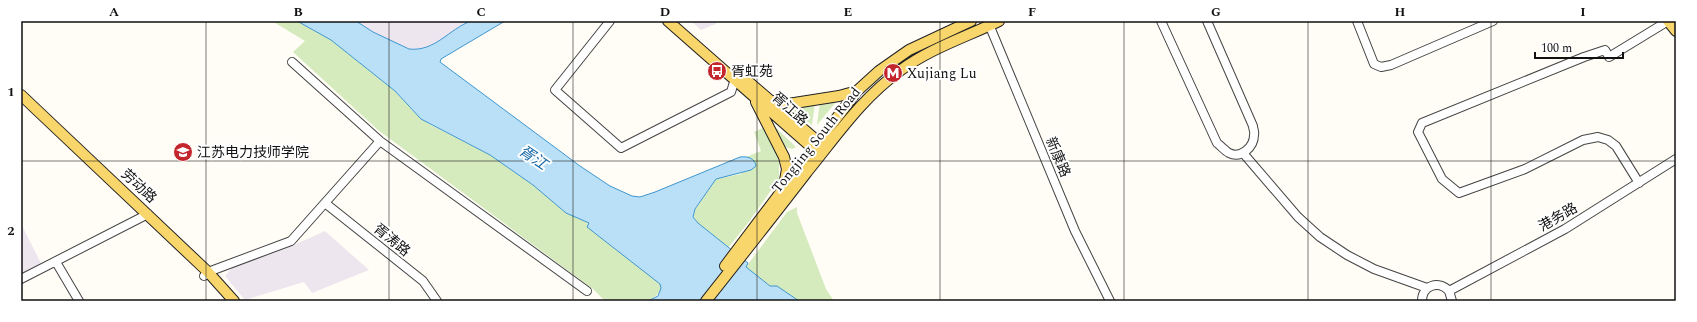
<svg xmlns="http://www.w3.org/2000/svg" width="1697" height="322" font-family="Spectral,'Noto Sans SC',serif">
<rect width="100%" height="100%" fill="#fffdf5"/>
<path fill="#eee6ef" d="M356,21H471L431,46L414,50L409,49L372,32Z
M691,21H715L716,24L701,30Z
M21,224L42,265L21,276Z
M325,231L369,270L312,293L304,282L245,300L225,276L234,266L294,245Z"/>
<path fill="#d5ebbd" d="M272,21H297L331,40L395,91L412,110L429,124L490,155L533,185L566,213L589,223L588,227L660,284L661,288C654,308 622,301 605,301L593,289L378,130L293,52L305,41Z
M820,102H836L817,125V124Z
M815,103L812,125L789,107Z
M773,125L796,147L792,149L782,146Z
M765,127L779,160V179L748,223L728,248C719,240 693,224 693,213L716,179L741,174L749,158L746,157L761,151L754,132Z
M797,207V213L826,289L834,301H799L777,286H770L746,267L787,212Z"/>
<path fill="#b9e0f7" stroke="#3f96cf" d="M297,21H356L373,32L409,49C435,52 449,29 471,21C480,18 495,21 505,21L441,59L440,62L580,166L610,186L632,196L640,197L655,192L740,157C747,156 755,158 756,166L751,170L716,179L695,209L693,217L698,223L748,263L746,267L770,286H777L799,301H648L658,296L661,288L660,284L587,227L589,223L566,213L533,185L490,155L421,119L395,91L331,40Z"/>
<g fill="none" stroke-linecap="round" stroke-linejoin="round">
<g stroke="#444" stroke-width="10">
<path id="minor" d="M610,21L555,90L621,148L731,92L735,79
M1161,21L1217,143C1221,146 1225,151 1229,153C1241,159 1254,147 1254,135C1255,132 1253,129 1253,126L1207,21
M1357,21L1374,64L1381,67L1391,65L1493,21
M988,22L1075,231L1110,301
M292,62L380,141L587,291
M1243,153L1298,217L1320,237L1347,255L1374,269L1427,288
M1639,183L1616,146L1608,140L1598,137L1583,140L1525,169L1459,193L1442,179L1418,132L1422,123L1584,57L1605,50L1609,57L1668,21
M325,203L423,281L437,301
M56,262L79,301
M204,276L208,272L291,241L380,141
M21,279L148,214
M1449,291L1565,229L1676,159
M1422,301C1422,285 1439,280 1449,291L1452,301"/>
</g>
<g stroke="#222" stroke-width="12">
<path id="major" d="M668,21L817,152
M1668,21L1676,31
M743,77L822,145
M21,95L208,272L234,301
M773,101L788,104L839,96L857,91
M756,102L784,157L787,169L784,186
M725,266L857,91L879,71L909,50L971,21
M706,301C740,258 774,215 807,172C838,134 861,99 901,70C931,48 966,37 999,21"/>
</g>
<use href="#minor" stroke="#fff" stroke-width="8"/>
<use href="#major" stroke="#f9d66b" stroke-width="10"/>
</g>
<path fill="none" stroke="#111" stroke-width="1" stroke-opacity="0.55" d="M206,21V301M389,21V301M573,21V301M757,21V301M940,21V301M1124,21V301M1308,21V301M1491,21V301M21,161H1676"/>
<defs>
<g id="bus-disc" transform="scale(1)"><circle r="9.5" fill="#c4262e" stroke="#fff"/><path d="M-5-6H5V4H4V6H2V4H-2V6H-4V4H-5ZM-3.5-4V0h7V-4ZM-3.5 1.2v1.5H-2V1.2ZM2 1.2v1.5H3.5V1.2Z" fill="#fff"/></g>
<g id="metro-disc" transform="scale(1)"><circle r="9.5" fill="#c4262e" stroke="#fff"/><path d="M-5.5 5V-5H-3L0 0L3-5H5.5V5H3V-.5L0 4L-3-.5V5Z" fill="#fff"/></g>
<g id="university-disc" transform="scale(1)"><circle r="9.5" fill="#c4262e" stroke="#fff"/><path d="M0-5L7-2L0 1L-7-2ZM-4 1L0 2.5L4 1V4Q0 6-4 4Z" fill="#fff"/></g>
</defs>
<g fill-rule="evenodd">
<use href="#bus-disc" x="717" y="71"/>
<use href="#metro-disc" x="893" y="73"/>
<use href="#university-disc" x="183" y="152"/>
</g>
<g text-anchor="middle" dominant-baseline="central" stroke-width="4" stroke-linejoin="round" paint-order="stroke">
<g font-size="14" fill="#111" stroke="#fff" text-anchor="start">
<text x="731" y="71">胥虹苑</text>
<text x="907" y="73">Xujiang Lu</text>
<text x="197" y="152">江苏电力技师学院</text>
</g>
<g font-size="14" fill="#111" stroke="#fff">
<text transform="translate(790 109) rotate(41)">胥江路</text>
<text transform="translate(816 140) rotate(-51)">Tongjing South Road</text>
<text transform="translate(1058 157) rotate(67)">新康路</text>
<text transform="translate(139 186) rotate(43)">劳动路</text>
<text transform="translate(1558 217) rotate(-30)">港务路</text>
<text transform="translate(392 240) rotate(39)">胥涛路</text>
</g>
<g font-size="15" font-style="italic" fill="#1768a6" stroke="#fff">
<text transform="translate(533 158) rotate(34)">胥江</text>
</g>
</g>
<rect width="1697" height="322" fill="none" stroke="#ffffff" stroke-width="44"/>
<path d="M1535 52v6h88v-6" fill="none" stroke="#111111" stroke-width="2"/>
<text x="1541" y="52" font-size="12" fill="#111111" stroke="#ffffff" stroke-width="3" paint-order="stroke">100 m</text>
<rect x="22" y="22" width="1653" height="278" fill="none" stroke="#111" stroke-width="1.5"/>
<g font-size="13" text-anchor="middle" font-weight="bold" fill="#111">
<text x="114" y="16">A</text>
<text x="298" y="16">B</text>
<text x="481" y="16">C</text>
<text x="665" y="16">D</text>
<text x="848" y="16">E</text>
<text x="1032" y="16">F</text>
<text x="1216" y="16">G</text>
<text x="1400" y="16">H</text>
<text x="1583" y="16">I</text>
<text x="11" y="96">1</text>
<text x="11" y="235">2</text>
</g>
</svg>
